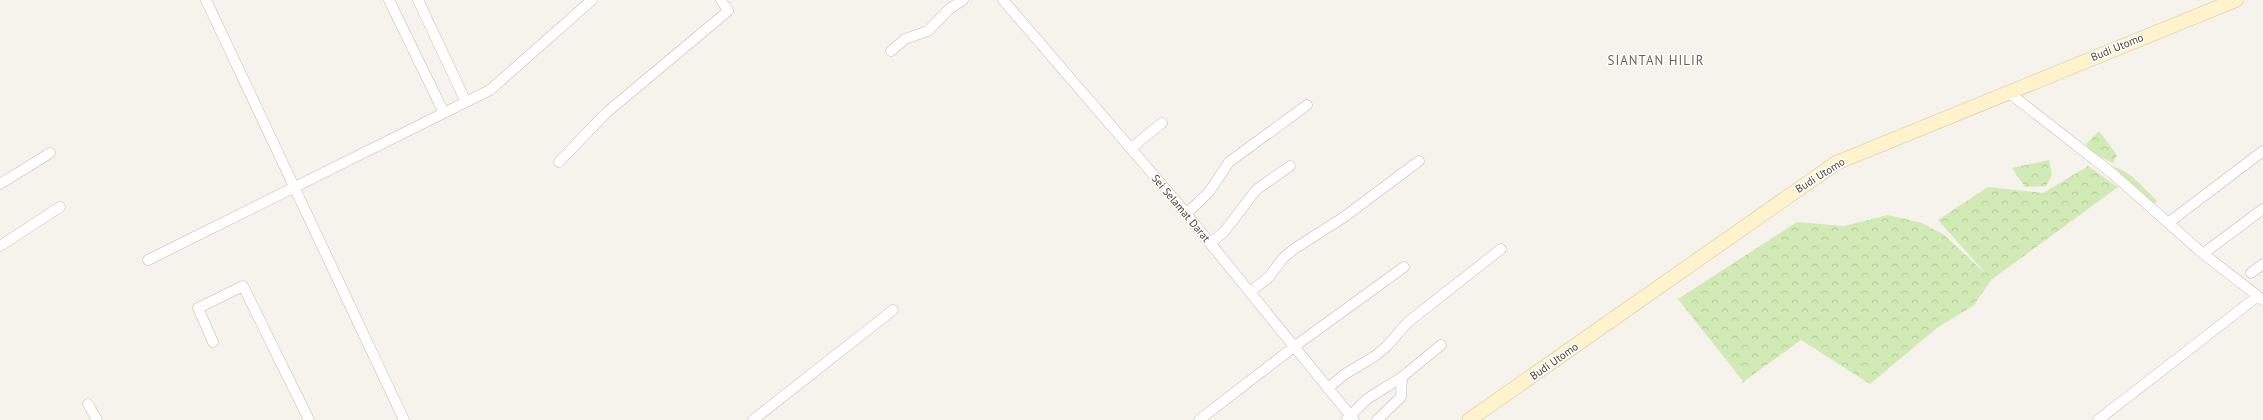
<svg xmlns="http://www.w3.org/2000/svg" width="2263" height="420" font-family="'PT Sans',sans-serif">
<defs>
<pattern id="forest-crowns" width="20" height="18" patternUnits="userSpaceOnUse"><rect width="20" height="18" fill="#d2eab5"/><path d="M2 6a3 3 0 1 1 6 0M12 15a3 3 0 1 1 6 0" fill="none" stroke="#b6ca9c"/></pattern>
</defs>
<rect width="100%" height="100%" fill="#f6f3ec"/>
<path fill="url(#forest-crowns)" d="M2099,131L2117,155L2113,163L2090,152L2086,144Z
M2049,160L2052,175L2046,186L2025,187L2012,168Z
M2108,165C2135,173 2137,183 2157,200L2154,206Z
M2088,166L2118,187L1991,280L1974,305L1937,328L1870,384L1801,340L1739,385L1743,381L1678,299L1797,222L1844,226L1888,215L1922,223L1944,235L1987,275L1938,220L1988,187L2043,193Z"/>
<g fill="none" stroke-linecap="round" stroke-linejoin="round">
<g stroke="#c2bbae" stroke-width="11">
<path id="street" d="M206,0L404,420
M389,0L444,113
M418,0L466,102
M1003,0L1170,194L1354,420
M891,51L905,39L928,31L949,9L963,0
M2008,92L2113,174L2201,252L2263,300
M1131,148L1162,123
M559,162L606,113L728,11L721,0
M0,184L50,153
M1186,214L1209,192L1229,162L1307,105
M2168,223L2263,151
M1210,243L1224,232L1256,190L1290,166
M0,246L60,207
M2208,250L2263,209
M148,260L490,90L592,0
M2251,273L2263,264
M1250,292L1269,277L1283,258L1294,249L1344,217L1419,161
M213,342L198,308L243,286L309,420
M1328,388L1345,374L1375,356L1387,346L1408,322L1501,249
M88,404L97,420
M1347,419L1367,399L1402,377L1441,345
M753,420L893,310
M1199,420L1295,346L1404,267
M1377,420L1401,397L1402,377
M2098,420L2258,296"/>
</g>
<g stroke="#d6c79b" stroke-width="15">
<path id="secondary" d="M1469,420L1836,163L2236,0"/>
</g>
<use href="#street" stroke="#fff" stroke-width="10"/>
<use href="#secondary" stroke="#fff3cd" stroke-width="14"/>
</g>
<g text-anchor="middle" dominant-baseline="central" stroke-width="3" stroke-linejoin="round" paint-order="stroke">
<g font-size="11" fill="#4b4439" stroke="#fff">
<text transform="translate(2117 47) rotate(-22)">Budi Utomo</text>
<text transform="translate(1820 175) rotate(-32)">Budi Utomo</text>
<text transform="translate(1181 208) rotate(50)">Sei Selamat Darat</text>
<text transform="translate(1554 361) rotate(-35)">Budi Utomo</text>
</g>
<g font-size="13" letter-spacing="1" fill="#6e6250" stroke="#fff">
<text x="1656" y="60">SIANTAN HILIR</text>
</g>
</g>
</svg>
